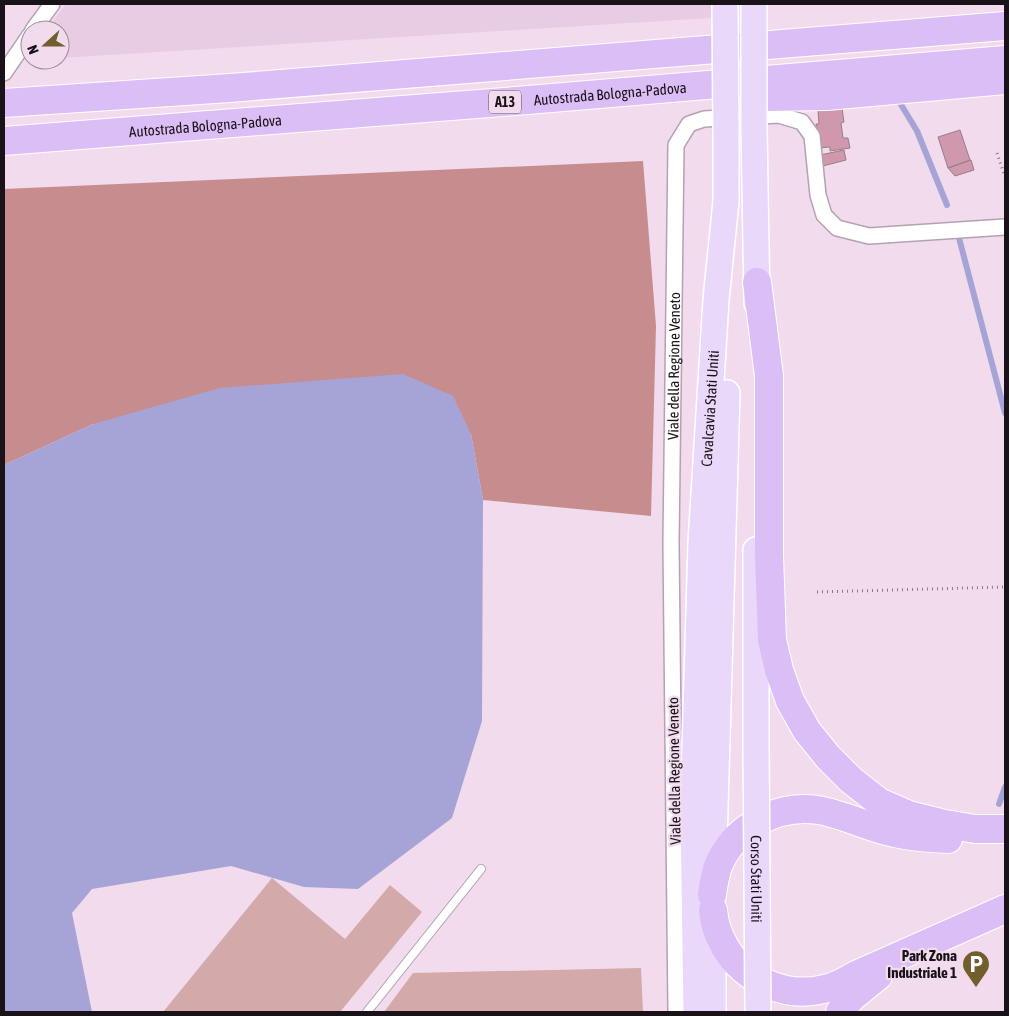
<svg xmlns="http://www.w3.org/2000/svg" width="1009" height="1016" font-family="'Asap Condensed',sans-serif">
<rect width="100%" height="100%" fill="#f1dbed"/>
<path fill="#e8cce3" d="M66,4H711V18L60,58V30H46Z"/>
<path fill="#d3a9a9" d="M272,878L345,939L390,885L422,912L340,1012H163Z
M641,968L643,1012H384L413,973Z"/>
<path fill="#c78d8e" d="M643,161L656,326L651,516L483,500L471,434L93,424L4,465V189Z"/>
<path fill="#a6a4d6" d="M403,374L453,396L471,434L483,500L482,721L452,818L358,889L304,887L231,866L92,889L72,913L92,1012H4V465L93,424L220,388Z"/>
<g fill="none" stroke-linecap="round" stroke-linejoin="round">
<path stroke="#a6a4d6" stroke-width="6" d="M897,98L917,131L947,205
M959,238L1005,413
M999,804L1005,787"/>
</g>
<path fill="#cf98ac" stroke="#987e87" d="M842,108L844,122L841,123L843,138H848L850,148L830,151V147L818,148L816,124H819L818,110Z
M960,130L970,160L948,168L938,137Z
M844,150L846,160L823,166L820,155Z
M971,160L974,170L955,176L948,168Z"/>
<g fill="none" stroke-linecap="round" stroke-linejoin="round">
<g stroke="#b5a1b1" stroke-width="10">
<path id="lane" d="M367,1012L481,869"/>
</g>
<g stroke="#b5a1b1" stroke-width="18">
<g id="street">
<path d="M33,30L52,4"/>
<path d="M4,73L30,35"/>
<path id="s1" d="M676,1012L671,543L676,145L689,124L704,119L779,115L802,122L812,136L818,195L824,215L837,228L869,236L1005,227"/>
</g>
</g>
<g stroke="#fff" stroke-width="28">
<g id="primary">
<path d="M754,129L757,303"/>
<path d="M756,745V550"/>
<path d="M713,877L727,393"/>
<path d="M713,917V1012"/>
<path id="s2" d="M696,1012L693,814L701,543L716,300L726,201V130"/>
</g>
</g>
<g stroke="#fff" stroke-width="30">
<g id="highway">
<path d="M767,97L827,96L1005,80"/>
<path d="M4,103L230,88L1005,26"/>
<path id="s3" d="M4,141L516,101L1005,60"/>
<path d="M757,282L769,376V555L772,640L779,670L790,701L807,731L828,757L851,780L879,802L909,815L945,824L975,829H1005"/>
<path d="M712,895C713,886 715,877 717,869C732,828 776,804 818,810C843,814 869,828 895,833C912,837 930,838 948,839"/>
<path d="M713,910C714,920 716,930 721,939C738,978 784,999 824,989C836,987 846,981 856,975L1005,909"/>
<path d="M840,1012L851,998L878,976"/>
</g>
</g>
<path stroke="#897a86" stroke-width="3" stroke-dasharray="1 4" stroke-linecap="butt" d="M997,153L1005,177
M817,592L1005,587"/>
<use href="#lane" stroke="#fff" stroke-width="8"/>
<use href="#street" stroke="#fff" stroke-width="15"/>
<use href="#primary" stroke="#ead8fa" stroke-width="25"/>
<use href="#highway" stroke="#dcbef6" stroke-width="28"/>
<g stroke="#fff" stroke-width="28" stroke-linecap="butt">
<g id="primary-bridge">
<path d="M725,4L726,130"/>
<path d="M754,129V4"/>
<path id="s4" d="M756,745L758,1012"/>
</g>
</g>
<use href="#primary-bridge" stroke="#ead8fa" stroke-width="25"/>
</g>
<defs>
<g id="parking-pin" transform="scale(1.4375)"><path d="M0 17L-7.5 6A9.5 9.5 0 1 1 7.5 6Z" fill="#725d2c" stroke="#f1dbed"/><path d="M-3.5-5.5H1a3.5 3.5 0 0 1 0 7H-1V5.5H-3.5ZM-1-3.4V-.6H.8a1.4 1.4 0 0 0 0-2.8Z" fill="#fff"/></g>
</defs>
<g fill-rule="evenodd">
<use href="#parking-pin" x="976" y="964"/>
</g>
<g text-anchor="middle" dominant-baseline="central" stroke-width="4.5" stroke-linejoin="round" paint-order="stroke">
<rect fill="#f1dbed" stroke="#5a4e59" stroke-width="1" x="489" y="90.5" width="32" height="23" rx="4"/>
<g font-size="14" font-weight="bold" fill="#1a1219">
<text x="505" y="102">A13</text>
</g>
<g font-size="15" fill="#1a1219" stroke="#f1dbed">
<text stroke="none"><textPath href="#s3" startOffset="608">Autostrada Bologna-Padova</textPath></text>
<text stroke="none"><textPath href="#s3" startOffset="202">Autostrada Bologna-Padova</textPath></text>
<text stroke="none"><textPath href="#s1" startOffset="646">Viale della Regione Veneto</textPath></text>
<text stroke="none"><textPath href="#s2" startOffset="604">Cavalcavia Stati Uniti</textPath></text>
<text transform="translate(674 771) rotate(-91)">Viale della Regione Veneto</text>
<text stroke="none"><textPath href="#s4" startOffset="134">Corso Stati Uniti</textPath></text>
</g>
<g font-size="15" font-weight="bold" fill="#1a1219" stroke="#f1dbed" text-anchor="end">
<text x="957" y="955">Park Zona<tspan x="957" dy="17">Industriale 1</tspan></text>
</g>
</g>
<rect width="1009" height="1016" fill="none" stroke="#1a1219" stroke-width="10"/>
<g transform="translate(45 45) rotate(249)"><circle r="24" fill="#f1dbed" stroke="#9b8b98"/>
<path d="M0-4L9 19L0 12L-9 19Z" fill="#725d2c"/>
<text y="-8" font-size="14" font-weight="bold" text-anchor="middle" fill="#1a1219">N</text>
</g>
</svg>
